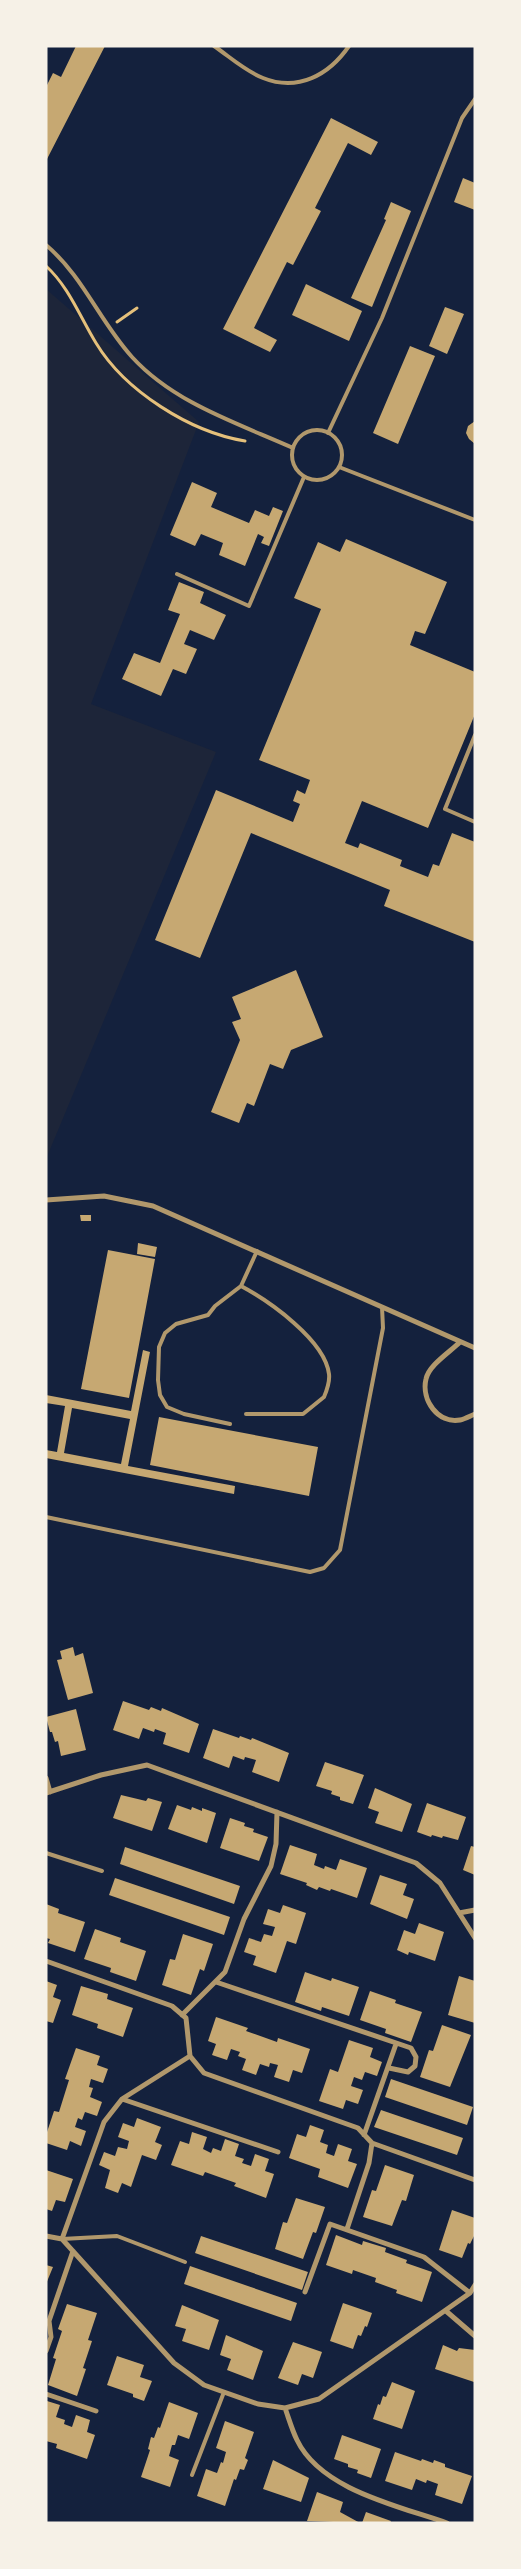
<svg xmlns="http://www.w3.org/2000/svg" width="521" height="2569" font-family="'DejaVu Sans',sans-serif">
<rect width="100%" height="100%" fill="#14213d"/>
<path fill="#1d2539" d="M46,289L199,422L91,704L216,752L46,1159Z"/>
<path fill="#c6a872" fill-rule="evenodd" d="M76,46H105L46,161V87L53,73L61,77Z
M331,118L378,142L371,155L348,143L315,208L321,211L293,265L287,262L254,328L277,340L270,352L223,329Z
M463,178L475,183V210L454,202Z
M391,202L411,211L372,307L351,298L386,220L384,219Z
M306,284L362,311L349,341L292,315Z
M445,307L464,314L447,354L429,346Z
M410,346L435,356L398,444L373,433Z
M475,421V444L469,439L466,433L468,426Z
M192,482L217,493L211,507L249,523L255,510L269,516L273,507L283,511L269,546L261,543L264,537L258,534L245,566L219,555L223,543L201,534L195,546L170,535Z
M346,539L447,582L425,634L415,631L410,645L475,672V714L428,828L362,801L345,843L358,848L360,843L402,860L400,866L428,877L433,864L439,866L452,833L475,842V942L384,906L390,890L251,833L200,958L155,940L216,790L293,822L300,804L293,801L297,790L305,794L310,780L259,760L321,609L294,598L318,542L340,552Z
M179,582L204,592L200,603L226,615L214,640L190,630L184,644L197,649L186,674L173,669L161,696L122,679L134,653L160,663L180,614L168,610Z
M296,970L323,1037L291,1050L283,1069L270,1064L254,1106L247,1103L239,1123L211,1112L240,1040L232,1022L241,1019L232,997Z
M80,1215H91V1221H81Z
M138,1243L157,1247L155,1257L137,1254Z
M108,1250L155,1259L129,1398L81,1389Z
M143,1350L150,1352L128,1466L235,1486L234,1494L46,1458V1450L57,1452L65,1406L46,1403V1395L131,1411ZM72,1408L130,1419L121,1464L64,1453Z
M159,1417L318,1447L309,1496L150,1465Z
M73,1647L75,1656L83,1653L93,1693L68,1700L57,1660L62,1659L60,1651Z
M123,1701L149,1710L151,1707L161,1711L162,1708L199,1724L189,1753L163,1744L166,1733L155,1729L154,1732L143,1728L139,1739L113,1730Z
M76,1709L86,1750L61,1756L58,1741L55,1742L52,1732H50L46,1717Z
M213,1729L239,1738L240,1736L251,1740L252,1738L289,1753L279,1782L252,1772L256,1760L245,1757L244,1760L233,1756L229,1768L203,1758Z
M325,1762L364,1775L353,1804L340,1800V1797L331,1794L332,1791L316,1786Z
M375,1788L412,1804L402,1832L375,1823L379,1812L368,1808Z
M121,1795L146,1801L148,1798L162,1802L152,1831L113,1818Z
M427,1803L466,1817L458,1840L443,1836L442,1838L432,1835L431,1837L417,1832Z
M177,1805L191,1810L192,1807L202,1811V1808L216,1813L207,1843L168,1829Z
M230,1818L245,1823L244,1826L254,1829L253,1832L268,1837L259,1861L220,1848Z
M290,1845L317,1854L314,1865L324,1869L325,1866L336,1870L340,1859L367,1868L357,1898L331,1889L330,1891L319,1887L317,1890L306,1885L307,1883L280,1874Z
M471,1846L475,1847V1875L463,1870Z
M125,1847L240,1886L234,1904L120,1864Z
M380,1875L407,1884L403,1895L414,1899L407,1919L370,1904Z
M115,1878L230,1917L224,1935L109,1895Z
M46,1904L59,1909L58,1913L85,1922L75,1952L48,1943L50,1939L46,1938Z
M283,1905L306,1913L296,1944L287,1941L276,1973L253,1965L256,1956L244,1952L249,1938L261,1942L264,1934L272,1936L275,1927L263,1924L268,1909L280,1913Z
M419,1923L444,1932L435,1961L409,1952L408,1955L397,1950L404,1930L415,1934Z
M95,1929L121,1938L120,1942L146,1951L136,1981L110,1972L111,1968L84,1959Z
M183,1934L213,1944L204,1971L200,1969L191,1995L162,1985L170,1959L175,1960Z
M305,1972L331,1981L332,1978L359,1987L349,2016L322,2007L321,2011L295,2002Z
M459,1976L475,1981V2023L448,2015Z
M46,1981L57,1985L53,1997L61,2000L53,2023L46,2021Z
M81,1986L108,1994L107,1999L133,2008L123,2037L97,2028L98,2024L72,2015Z
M370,1991L396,2000L395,2003L422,2012L411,2042L385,2033L386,2029L360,2020Z
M216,2017L248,2028L246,2031L277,2042L278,2038L310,2049L302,2073L293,2070L289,2082L274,2077L278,2065L270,2063L269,2067L260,2064L256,2075L242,2070L246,2059L238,2056L240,2052L231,2049L227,2060L212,2055L216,2044L208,2041Z
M442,2025L471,2035L450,2087L420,2077L429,2050L433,2051Z
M349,2040L373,2048L370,2057L382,2062L377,2076L365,2072L362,2080L354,2077L351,2086L363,2090L358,2104L346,2100L343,2109L319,2101L330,2069L338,2072Z
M76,2048L100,2056L97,2065L108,2069L103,2083L91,2079L89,2087L93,2088L90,2097L102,2102L97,2116L85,2112L82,2120L78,2118L75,2127L86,2131L81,2146L70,2141L67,2150L46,2143V2135L54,2111L59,2112L69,2080L65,2079Z
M391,2079L473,2107L467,2125L385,2097Z
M381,2110L463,2138L457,2155L374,2127Z
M137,2118L161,2127L155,2142L162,2145L156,2160L142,2155L131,2187L122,2183L118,2193L105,2188L110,2170L99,2165L104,2152L115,2156L118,2147L127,2149L129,2141L118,2137L123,2123L134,2127Z
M310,2125L324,2130L320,2142L328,2145L326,2153L334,2156L338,2144L352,2149L348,2161L357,2164L348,2188L318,2177L320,2169L289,2158L297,2134L306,2137Z
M192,2132L207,2137L203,2149L211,2153L213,2148L221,2151L225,2139L239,2144L235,2156L244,2159L242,2163L251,2166L255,2154L269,2159L265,2171L274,2174L266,2198L234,2186L236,2183L205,2172L203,2176L171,2165L180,2141L189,2144Z
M385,2165L414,2175L406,2201L402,2200L392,2226L363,2217L372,2190L376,2191Z
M46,2170L73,2179L65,2202L56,2200L52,2211L46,2209Z
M296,2198L325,2207L316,2233L313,2232L303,2259L275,2249L283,2222L287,2223Z
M452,2210L475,2218V2234L470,2244L468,2243L462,2258L439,2250Z
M336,2235L362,2245L363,2241L386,2248L385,2252L407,2260L406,2263L432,2272L422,2302L396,2293L397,2290L375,2282L376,2278L353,2270L352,2274L326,2265Z
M201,2236L308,2272L302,2290L195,2253Z
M46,2265L53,2267L46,2284Z
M190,2266L297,2303L291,2321L184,2284Z
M343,2303L372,2313L367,2327L365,2326L361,2336L358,2335L353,2349L330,2341Z
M67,2304L97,2313L88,2340L92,2341L83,2368L86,2369L77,2396L48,2385L56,2359L53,2358L62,2331L58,2329Z
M182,2305L219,2320L209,2350L182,2341L186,2329L175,2326Z
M226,2335L263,2351L253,2380L227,2370L231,2359L220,2355Z
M293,2342L322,2352L313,2378L302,2374L298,2385L278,2378Z
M443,2345L457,2351L459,2348L475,2350L474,2382L435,2369Z
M117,2356L144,2365L140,2377L152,2381L144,2401L133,2397V2394L107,2385Z
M392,2382L415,2391L402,2429L373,2419L378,2404L380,2405L383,2396L386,2397Z
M47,2401L60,2405L56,2417L65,2420L64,2424L72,2427L76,2415L90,2420L87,2432L95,2435L87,2459L56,2448L57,2444L46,2441Z
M169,2402L198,2413L189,2439L178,2435L175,2445H172L169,2456L179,2460L170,2487L141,2477L150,2450L148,2449L151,2437L154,2438L158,2427L160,2428Z
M225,2421L254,2432L245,2458L248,2460L244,2470L240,2469L236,2480L234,2479L225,2506L197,2496L206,2469L217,2473L221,2462L223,2463L226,2452L216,2448Z
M342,2435L381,2449L371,2478L357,2473L358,2470L348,2467V2464L334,2459Z
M395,2452L421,2461L422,2459L433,2463L434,2460L445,2464V2467L472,2476L462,2504L435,2495L438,2484L427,2480L426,2483L416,2479L412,2490L385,2481Z
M273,2460L309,2478L301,2502L263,2489Z
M317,2492L343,2502L340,2512L360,2523L307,2521Z
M366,2512L391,2521L390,2523H362Z"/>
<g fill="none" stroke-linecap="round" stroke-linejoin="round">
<path stroke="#e5c07b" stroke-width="3" d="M46,266C69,287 80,317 96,343C125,391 190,432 245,441
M117,322L137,308"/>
<path stroke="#b1986c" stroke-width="4" d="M214,46C230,57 245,71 263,78C298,92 329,75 349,46
M46,245C83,276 100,322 132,357C174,403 237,423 293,448
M292 455a25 25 0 1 1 50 0a25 25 0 1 1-50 0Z
M328,433L382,318L462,118L475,99
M339,467L475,520
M177,574L249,606L304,477
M475,735L445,809L475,822
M241,1286C269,1301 325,1340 329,1374C330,1382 327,1390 324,1397L303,1414H246
M230,1424L184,1414L167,1407L160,1395L158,1380L159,1347L165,1333L176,1324L208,1315L215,1306L241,1286L257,1251
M46,1517L310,1572L324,1568L340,1550L383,1328L382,1307
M46,1853L102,1871
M62,2239L117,2236L185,2262
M192,2475L224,2392"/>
<path stroke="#b1986c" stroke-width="5" d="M46,1200L104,1196L153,1206L475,1348
M460,1342C450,1352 429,1365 426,1379C421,1400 438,1424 460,1420C465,1419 470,1416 475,1414
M46,1778L50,1792
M46,1793L101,1775L147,1765L416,1863L440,1883L475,1938
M459,1913L475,1910
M46,1961L172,2006L186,2018L190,2056L204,2073L358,2128L372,2143L475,2180
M216,1982L411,2048L416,2057L415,2066L408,2072L389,2068
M182,2015L225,1972L244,1919L271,1866L276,1844L277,1812
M122,2099L278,2152
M364,2135L396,2044
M347,2229L369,2163L372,2143
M46,2236L62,2239L174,2363L204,2385L258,2404L285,2408L319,2399L470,2293L475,2285
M62,2239L104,2122L122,2099L190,2056
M305,2292L330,2224L424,2257L470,2293
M446,2311L475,2336
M46,2351L51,2337L49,2321L73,2251
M46,2394L96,2411
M285,2408C289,2419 292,2430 297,2440C321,2490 399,2506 447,2523"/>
</g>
<rect width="521" height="2569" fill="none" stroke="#f6f1e7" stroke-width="95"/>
</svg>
